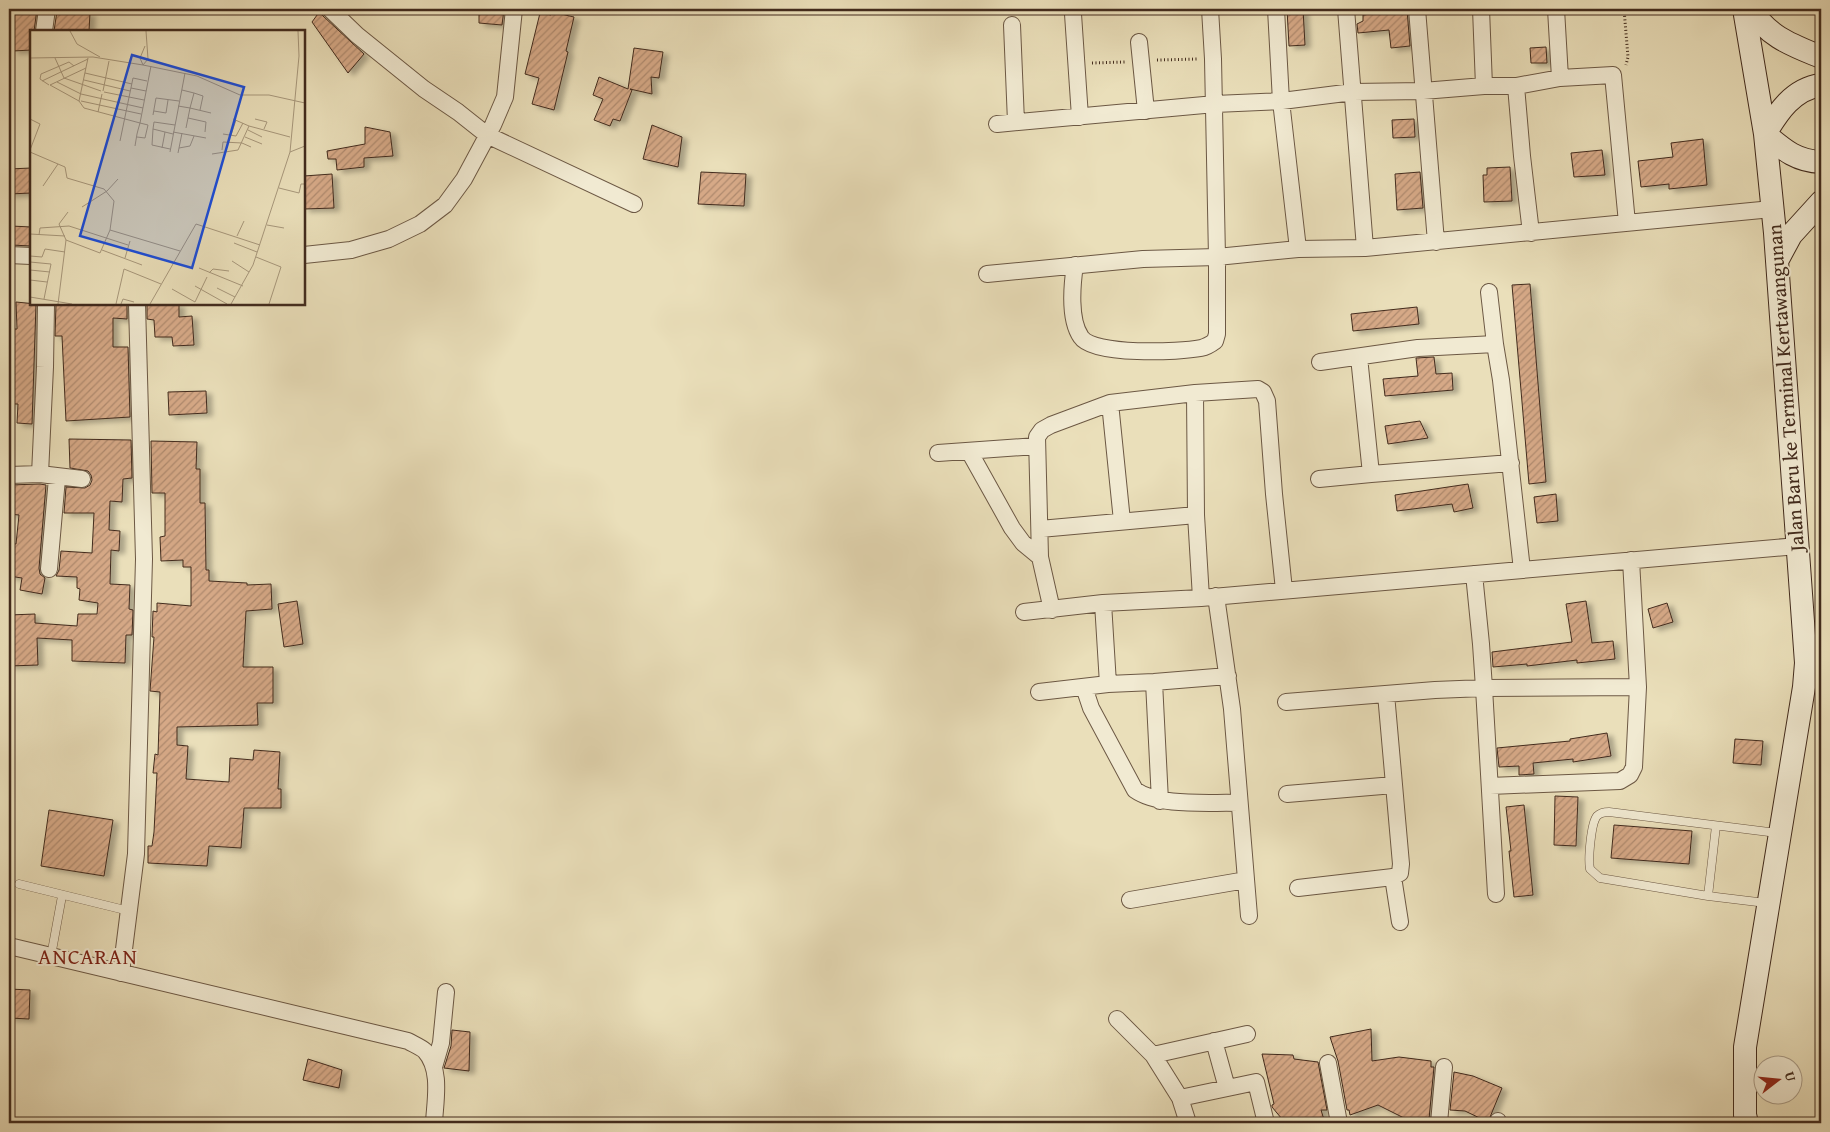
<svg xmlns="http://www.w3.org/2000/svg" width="1830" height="1132" font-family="'Gentium Book Plus',serif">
<defs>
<pattern id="building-hatch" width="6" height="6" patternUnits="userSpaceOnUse" patternTransform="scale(1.25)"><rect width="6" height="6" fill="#d6a987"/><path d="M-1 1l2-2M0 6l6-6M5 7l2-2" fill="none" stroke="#af8a6e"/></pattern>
<filter id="shadow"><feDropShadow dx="5.5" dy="3" stdDeviation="2.5" flood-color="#0004"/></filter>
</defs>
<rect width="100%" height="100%" fill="#eadfba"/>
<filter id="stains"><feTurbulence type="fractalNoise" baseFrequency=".004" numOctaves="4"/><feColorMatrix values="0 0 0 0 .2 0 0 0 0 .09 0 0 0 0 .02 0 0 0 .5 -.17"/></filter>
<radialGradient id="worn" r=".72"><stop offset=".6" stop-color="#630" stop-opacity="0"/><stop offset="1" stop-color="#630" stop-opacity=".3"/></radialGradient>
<path fill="url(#building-hatch)" stroke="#422b1d" filter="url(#shadow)" d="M15,9H37L34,31H31V50L13,51L12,30H9V16H14Z
M479,9H504L502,25L479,23Z
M1287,9H1303L1305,45L1289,46Z
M1407,10L1410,46L1391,48L1389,30L1358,33L1357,24L1363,21V15Z
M57,11L90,13L89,31H54Z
M320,11L323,16L364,54L348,73L312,22Z
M552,12L574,17L566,51L568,52L554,110L532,104L539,78L525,74L540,13L551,15Z
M1546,47L1547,63H1531L1530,48Z
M634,48L663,52L659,78L651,77L652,94L630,89L632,90L620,121L613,119L610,126L594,120L603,99L593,95L599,77L628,89Z
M1414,119L1415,137L1393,138L1392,120Z
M652,125L682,137L678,167L643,159Z
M365,127L390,132L393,156L364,158V167L337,170L336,159H328L327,151L365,144Z
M1703,139L1707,185L1669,189V184L1641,187L1638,161L1673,157L1671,143Z
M1602,150L1605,175L1574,177L1571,153Z
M1510,167L1512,201L1484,202L1483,175H1487V168Z
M31,168V193L9,194V169Z
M701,172L746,174L744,206L698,204Z
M1420,172L1423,208L1397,210L1395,174Z
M332,174L334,208L304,209V176Z
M11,226L31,227V246L11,245Z
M1530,284L1546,482L1529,484L1512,285Z
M16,302L36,304L32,424L17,423L18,404H11L9,329H17Z
M56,304H127V319L113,318V347H128L130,417L66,421L62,336H55Z
M147,304H179V317L192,316L194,345L173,346L172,337H155L154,320L147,319Z
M1417,307L1419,324L1353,331L1351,314Z
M1434,357L1436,374L1452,373L1453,390L1385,396L1383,379L1418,376L1416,358Z
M206,391L207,413L169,415L168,392Z
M1420,421L1428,438L1388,444L1385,426Z
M69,439L131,440L132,478L123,479L122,502L110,501L109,530L120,531L119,551L111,550L110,584L130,585L129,609L133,610L132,635H126L125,663L72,661V640L37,638L38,665L9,666V615L35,614V623L77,626L78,614H97L98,603L79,600L80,589L77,588V577L56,576L59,570L61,551L92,553L94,513H64L66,487L85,488L90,485L92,480L91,475L88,471L70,468Z
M151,441L197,442L196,469H200V503H205L206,570H209V581L247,583V585L271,584L272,609L246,611L243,667H273V703H257L258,725L177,727V745L188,746L186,779L229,782L230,758L253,760L254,750L280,752L278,789H281V808H244L241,848L209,846L207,866L148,863V846H152L154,832L157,773H153L155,754L158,755L160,692L150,691L154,637H152L153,611L157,612V603L191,606V567H183V560L161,561L160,537L165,536V493H152Z
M40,484L46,485L39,568L40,574L45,578L42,594L20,590L22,578L9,576V543L16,544L19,515L9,514V485Z
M1468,484L1473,508L1454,512L1452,504L1397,511L1395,495Z
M1556,494L1558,521L1537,523L1534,497Z
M297,601L303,644L284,647L278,604Z
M1586,601L1592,643L1613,641L1615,659L1577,663V660L1527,666V664L1493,667L1492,652L1572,642L1566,604Z
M1667,603L1673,622L1653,628L1648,609Z
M1607,733L1611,756L1573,762V759L1533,763L1534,774L1519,775V766L1499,767L1497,748L1570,741V739Z
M1735,739L1763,741L1761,765L1733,763Z
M1555,796L1578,797L1576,846L1554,845Z
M1524,805L1533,895L1514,897L1509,851H1511L1506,807Z
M49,810L113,820L104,876L41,866Z
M1614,825L1692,831L1689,864L1611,858Z
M9,989L30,990L29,1019L9,1018Z
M1371,1029L1372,1061L1399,1057L1431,1061V1067H1434L1429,1119L1412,1122L1378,1105L1350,1115L1349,1110H1347L1338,1061L1330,1037Z
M452,1030L470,1032L469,1071L444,1068L451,1046Z
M1262,1054L1293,1055L1294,1059L1318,1062L1327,1110H1321L1325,1123H1283L1282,1119L1272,1107V1105L1274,1104Z
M308,1059L342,1070L339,1088L303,1080Z
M1454,1072L1473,1076L1502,1088L1488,1122L1465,1111L1450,1110Z"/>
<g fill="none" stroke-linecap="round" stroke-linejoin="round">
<g stroke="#6c5844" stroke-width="9">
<path id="lane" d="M19,884L129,911
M1708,896L1716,826
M1766,903L1708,896L1600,878L1590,869C1588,859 1591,823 1597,816C1600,813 1604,812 1609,812L1777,833
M51,956L62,896"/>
</g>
<g stroke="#6c5844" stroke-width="18">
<path id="street" d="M330,9L357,35L424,89L458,112L487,135L634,204
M1210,9L1213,59L1217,257L1298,249L1365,248L1772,209
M1276,9L1281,101L1298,249
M1346,9L1365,248
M1417,9L1436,242
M1481,9L1484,86
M1556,9L1560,78
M1073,14L1080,117
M1012,25L1016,122
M44,31L47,9
M1139,42L1146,111
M1516,86L1522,156L1531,233
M997,124L1215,104L1282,101L1353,92L1423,91L1484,86H1516L1560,78L1613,75L1627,223
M9,255L31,256
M304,255L351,250L389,239L420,224L445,205L464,179L493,125L505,97L514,9
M987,274L1143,259L1217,257V334L1215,341C1211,344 1206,347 1201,348C1180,352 1093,356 1081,337C1069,320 1072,285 1075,265
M1489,292L1495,344
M1359,357L1371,474L1511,463
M1320,362L1418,348L1495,344L1501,380L1522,570
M1195,393L1196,515L1201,598
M1110,403L1122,521
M969,451L1012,528L1023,543L1040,557
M938,453L1037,446
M40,474L45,367L46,304
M9,475L40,474L82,479
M1319,479L1371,474
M1040,529L1196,515
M49,569L57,478
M1216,596L1232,709L1249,916
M1103,603L1108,684
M1052,610L1040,557L1037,437L1042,430L1051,425L1110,403L1195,393L1258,389L1263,392L1267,401L1274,494L1284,590
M1024,612L1103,603L1201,598L1797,546
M1154,682L1160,801
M1084,687L1091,708L1135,790C1159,807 1208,802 1238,803
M1039,692L1108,684L1154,682L1228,676
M1286,702L1435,690L1484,688L1481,644L1474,574
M1490,786L1620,781L1630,775L1634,767L1638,687
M1287,794L1394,785
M1393,877L1400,922
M1298,888L1393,877L1400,873L1401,864L1386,694
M1496,894L1484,688L1638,687L1631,560
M1130,900L1246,880
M9,946L408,1041C413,1044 421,1047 425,1051C442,1070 435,1101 434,1123
M121,973L136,854L144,559L137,304
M1117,1019L1153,1055L1180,1098L1188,1123
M1214,1041L1227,1088
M1153,1055L1247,1034
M1328,1063L1339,1123
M434,1067L441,1043L446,992
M1180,1098L1256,1082L1266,1123
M1439,1123L1444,1067
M1498,1123V1121"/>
</g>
<g stroke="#422b1d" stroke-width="24">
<path id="secondary" d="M1744,9L1765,134L1775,233L1806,663L1804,687L1745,1047V1115L1747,1123
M1751,9C1768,37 1792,45 1821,57
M1821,85C1793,89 1778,112 1765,134C1784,150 1796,161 1821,162
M1777,261L1791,235L1821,202"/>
</g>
<path stroke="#422b1d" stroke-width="3" stroke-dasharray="1 2.5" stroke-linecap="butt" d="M1624,9L1628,57L1626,65
M1157,60L1198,59
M1092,63L1125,62"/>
<use href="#lane" stroke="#f1ead2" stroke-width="8"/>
<use href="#street" stroke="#f1ead2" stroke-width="16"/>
<use href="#secondary" stroke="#f1ead2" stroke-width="22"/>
</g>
<g text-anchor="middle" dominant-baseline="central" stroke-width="4" stroke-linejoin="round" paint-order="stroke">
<g font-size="20" fill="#422b1d" stroke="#f1ead2">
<text transform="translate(1785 388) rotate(-94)">Jalan Baru ke Terminal Kertawangunan</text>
</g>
<g font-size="22" letter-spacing="1" fill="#7a1f14" stroke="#f1ead2">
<text x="88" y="956">ANCARAN</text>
</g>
</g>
<g transform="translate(30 30)">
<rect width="275" height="275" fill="#eadfba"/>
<path fill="none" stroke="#a7977b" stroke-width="1" d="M40,1L47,14L70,27M115,16L110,28L113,35L118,29L116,1M0,28L63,27L113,35L167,46L210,65H239L275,73M25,28L34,48L71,61M58,28L49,71L54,78L110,93L121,36M55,43L102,54M54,50L100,61M12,51L58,29M27,52L51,64L113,78M19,55L10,49L11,44L39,32L44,36M101,58L116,61M152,60L164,63L160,78L181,83M73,61L79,31M74,62L114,70M164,63L173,66L170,80M49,71L20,55L56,38M51,71L111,84M148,76L160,78L156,98M124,81L136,83L138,70M68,82L72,64M123,85L126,68L149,71M158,88L176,92L175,102M0,89L10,94L0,120M203,89L219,96M225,89L237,92L234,99M123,99L143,104M218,100L232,107M143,102L176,108M193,104L206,106L213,93M201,105L206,90M215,107L232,114M90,111L103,48L117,51M105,116L107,104L108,100L110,93L118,95L115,108L107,107M132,118L135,102M149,118L160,116L164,106M140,119L122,115L123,99L124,92L145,95M192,120L193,112L212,113L221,117M0,122L35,137L37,148L74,159L84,171L80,200L70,223L36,210L28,274M140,122L155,43M260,122L275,116M148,123L152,103M182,124L208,120L219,96L260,107M13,156L28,134M249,158L269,163L271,154H275M52,177L77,161L88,149M237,195L254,198M80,200L150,221M0,204L35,206M9,205L10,198L39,196L98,215M207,206L214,191M36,210L29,194L38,182M204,213L227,222M72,220L112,235M0,226L12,227L15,219L35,222M226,227L251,237L239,274M95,228L100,211M202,231L219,242M0,232L21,234L14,269M169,238L213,256M0,240L20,242M179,243L183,239L199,241M0,250L17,252M165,256L197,274M187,258L205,267M142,259L165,272L177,247M0,267L42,274M86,274L94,239L131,254M91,274L93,269L104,272M120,274L166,194L230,215M201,274L223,235L260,122L269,26L268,1"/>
<path fill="#1d4ed8" fill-opacity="0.15" stroke="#1d4ed8" stroke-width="2.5" d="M102,25L214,57L162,238L50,206Z"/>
<rect width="275" height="275" fill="none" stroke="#422b1d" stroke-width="2.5"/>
</g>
<rect width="1830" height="1132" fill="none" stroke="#eadfba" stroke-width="30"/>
<rect x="10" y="10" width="1810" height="1112" fill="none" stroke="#422b1d" stroke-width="2.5"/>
<rect x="15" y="15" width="1800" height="1102" fill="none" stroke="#422b1d"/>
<g transform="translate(1778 1080) rotate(74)"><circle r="24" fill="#f1ead2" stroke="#ab9e8a"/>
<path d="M0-4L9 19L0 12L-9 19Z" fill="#8f2418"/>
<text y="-8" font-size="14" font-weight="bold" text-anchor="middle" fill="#422b1d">U</text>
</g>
<rect width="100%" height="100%" filter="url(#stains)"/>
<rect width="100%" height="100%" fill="url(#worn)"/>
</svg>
